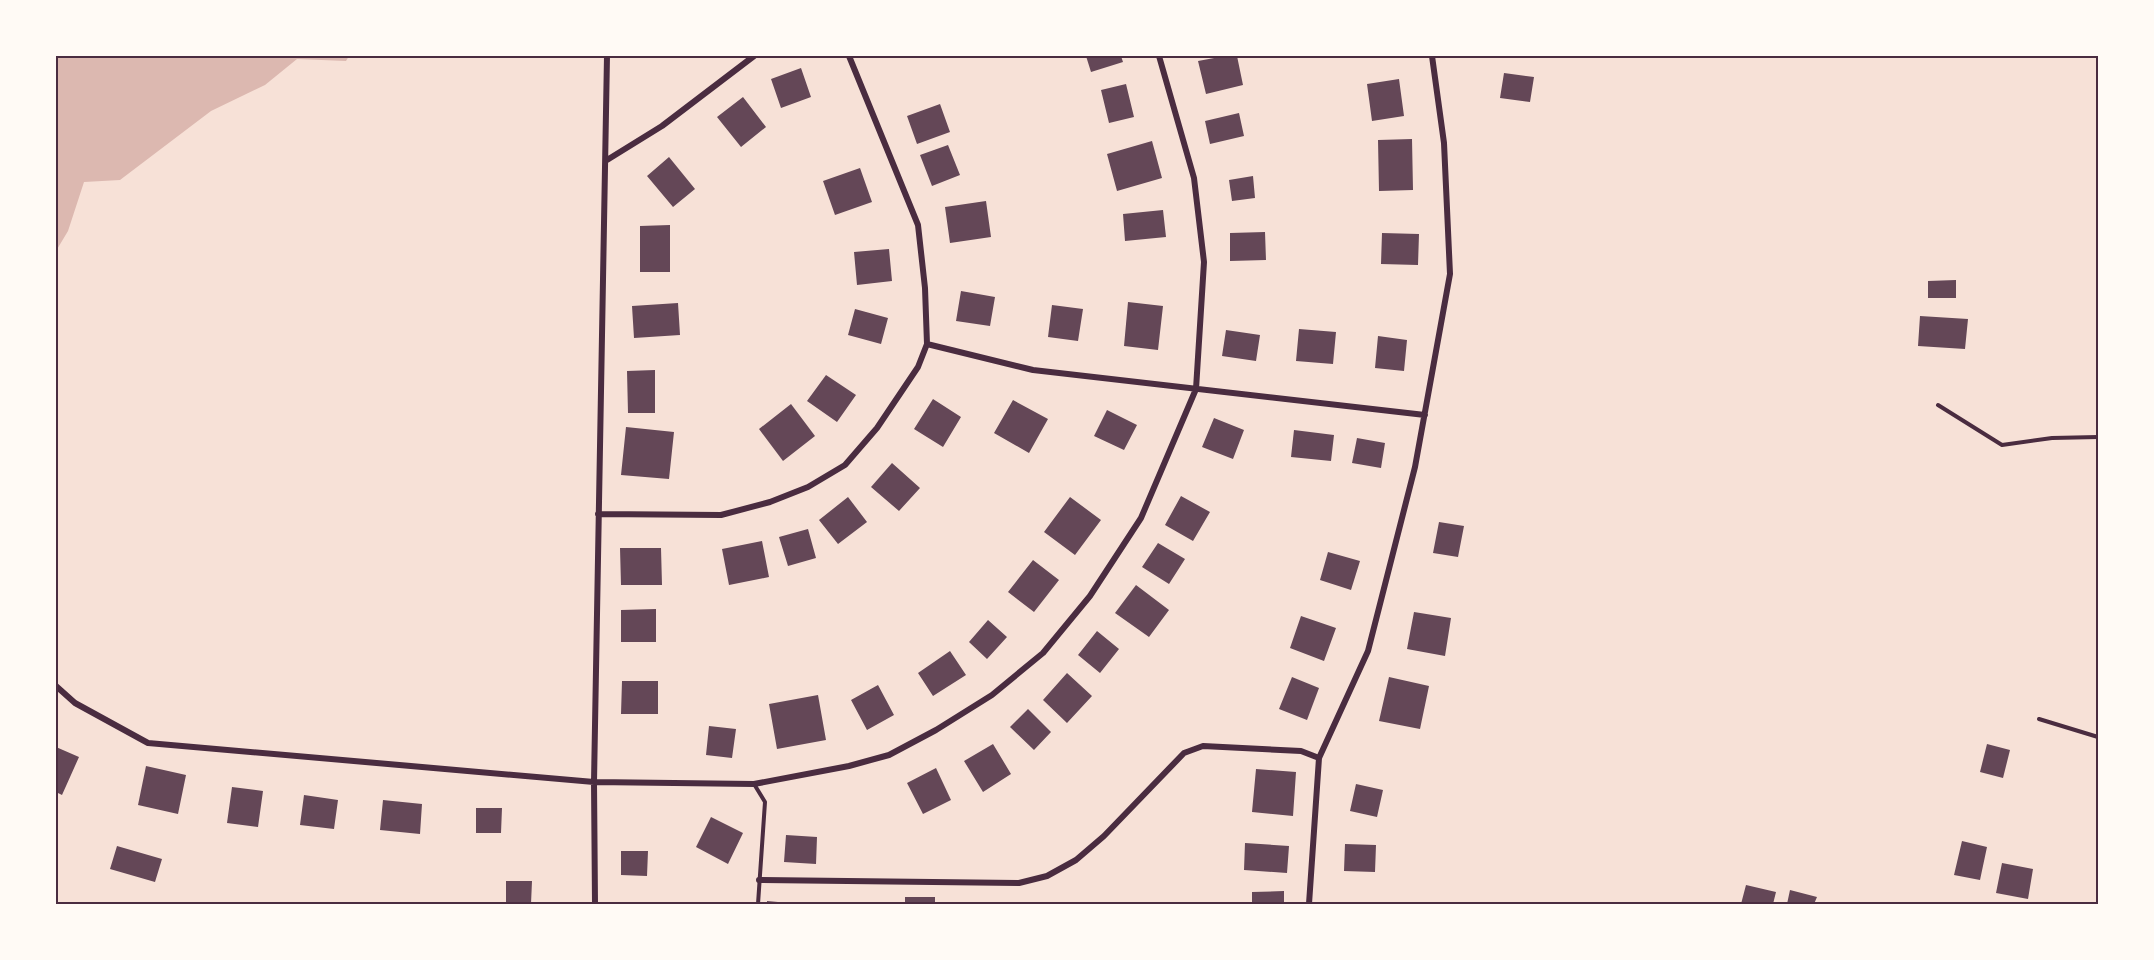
<svg xmlns="http://www.w3.org/2000/svg" width="2154" height="960" font-family="Lato,sans-serif">
<rect width="100%" height="100%" fill="#f7e1d7"/>
<path fill="#dcb8b0" d="M56,56H349L346,61L297,59L265,85L211,111L120,180L84,182L68,231L56,251Z"/>
<path fill="#644757" d="M1086,56H1121L1123,62L1091,72Z
M1225,56H1237L1243,85L1206,94L1198,61Z
M801,68L811,97L781,108L771,79Z
M1504,73L1534,77L1530,102L1500,98Z
M1399,79L1404,116L1372,121L1367,84Z
M1126,84L1134,117L1109,123L1101,90Z
M743,97L766,127L741,147L717,117Z
M940,104L950,132L917,144L907,116Z
M1239,113L1244,136L1210,144L1205,121Z
M1412,139L1413,190L1379,191L1378,140Z
M1152,141L1162,178L1117,191L1107,154Z
M948,145L960,175L932,186L920,155Z
M669,157L695,189L673,207L647,176Z
M860,168L872,202L835,215L823,181Z
M1253,176L1255,198L1232,201L1229,180Z
M986,201L991,237L950,243L945,207Z
M1163,210L1166,237L1125,241L1123,214Z
M670,225V272H640V226Z
M1265,232L1266,260L1230,261V233Z
M1382,233L1419,234L1418,265L1381,264Z
M889,249L892,281L857,285L854,252Z
M1956,280V298H1928V281Z
M961,291L995,297L990,326L956,321Z
M1128,302L1163,306L1158,350L1124,346Z
M678,303L680,335L634,338L632,306Z
M1052,305L1083,309L1078,341L1048,337Z
M855,309L888,318L881,344L848,335Z
M1920,316L1968,319L1965,349L1918,346Z
M1299,329L1336,332L1333,364L1296,361Z
M1226,330L1260,335L1256,361L1222,356Z
M1378,336L1407,340L1404,371L1375,368Z
M655,370V413H628L627,371Z
M826,375L856,395L837,422L807,401Z
M933,399L961,417L943,447L914,429Z
M1013,400L1048,419L1029,453L994,433Z
M791,404L815,436L783,461L759,429Z
M1107,410L1137,425L1124,450L1094,436Z
M1214,418L1244,430L1233,459L1202,447Z
M626,427L674,432L669,479L621,475Z
M1294,430L1334,435L1331,461L1291,457Z
M1357,438L1385,443L1381,468L1352,463Z
M892,463L920,488L899,511L871,487Z
M1181,496L1210,512L1193,541L1165,525Z
M848,497L867,522L838,544L819,520Z
M1070,497L1101,520L1075,555L1044,532Z
M1439,522L1464,526L1458,557L1433,553Z
M808,529L816,558L788,566L779,537Z
M762,541L769,577L729,585L722,549Z
M1158,543L1185,559L1169,584L1142,567Z
M620,548H661L662,585H621Z
M1328,552L1360,561L1351,590L1320,580Z
M1033,560L1059,580L1034,612L1008,592Z
M1136,585L1169,610L1149,637L1115,613Z
M656,609V642H621V610Z
M1414,612L1451,618L1445,656L1407,649Z
M1301,616L1336,628L1324,661L1290,648Z
M988,620L1007,637L987,659L969,642Z
M1097,631L1119,649L1100,673L1078,655Z
M950,651L966,675L933,696L918,673Z
M1067,673L1092,696L1067,723L1043,700Z
M1292,677L1319,688L1307,720L1279,709Z
M1389,677L1429,686L1420,729L1379,721Z
M622,681H658V714H621Z
M878,685L894,715L867,730L851,700Z
M818,695L826,740L777,749L769,704Z
M1028,709L1051,732L1034,750L1010,727Z
M709,726L736,729L732,758L706,755Z
M993,744L1011,774L983,792L964,761Z
M1987,744L2010,750L2003,778L1980,772Z
M56,747L79,757L62,795L56,792Z
M146,766L186,775L178,814L138,805Z
M936,768L951,800L923,814L907,783Z
M1256,769L1296,772L1293,816L1252,812Z
M1356,784L1383,790L1377,817L1350,811Z
M232,787L263,791L258,827L227,823Z
M304,795L338,800L334,829L300,825Z
M383,800L422,804L420,834L380,830Z
M476,808H502L501,833H476Z
M711,817L743,833L728,864L696,847Z
M786,835L817,837L816,864L784,862Z
M1962,841L1987,847L1980,880L1954,875Z
M1245,843L1289,846L1287,873L1244,870Z
M1345,844L1376,845L1375,872L1344,871Z
M117,846L162,859L155,882L110,869Z
M621,851H648L647,876L621,875Z
M2002,863L2033,869L2028,899L1996,893Z
M506,881H532L531,904H506Z
M1746,885L1776,892L1773,904H1741Z
M1790,890L1817,897L1814,904H1787Z
M1284,891V904H1252V892Z
M905,897H935V904H905Z
M767,901L789,903V904H767Z"/>
<g fill="none" stroke-linecap="round" stroke-linejoin="round">
<path stroke="#4a2c40" stroke-width="4" d="M1938,405L2002,445L2052,438L2098,437
M2039,719L2098,737
M754,784L765,802L758,904"/>
<path stroke="#4a2c40" stroke-width="6" d="M607,160L662,126L754,56
M927,344L1033,370L1425,415
M598,514L721,515L770,502L808,487L845,465L877,428L918,367L927,344L925,288L918,225L849,56
M56,686L75,703L148,743L594,782L754,784L849,766L889,755L936,730L992,695L1043,653L1090,596L1141,518L1196,389L1204,262L1194,178L1159,56
M759,880L1019,883L1047,876L1076,860L1104,836L1184,753L1203,746L1301,751L1319,758
M595,904L594,782L607,56
M1309,904L1319,758L1368,651L1415,467L1450,274L1444,143L1432,56"/>
</g>
<rect width="2154" height="960" fill="none" stroke="#fffaf5" stroke-width="114"/>
<rect x="57" y="57" width="2040" height="846" fill="none" stroke="#4a2c40" stroke-width="2"/>
</svg>
